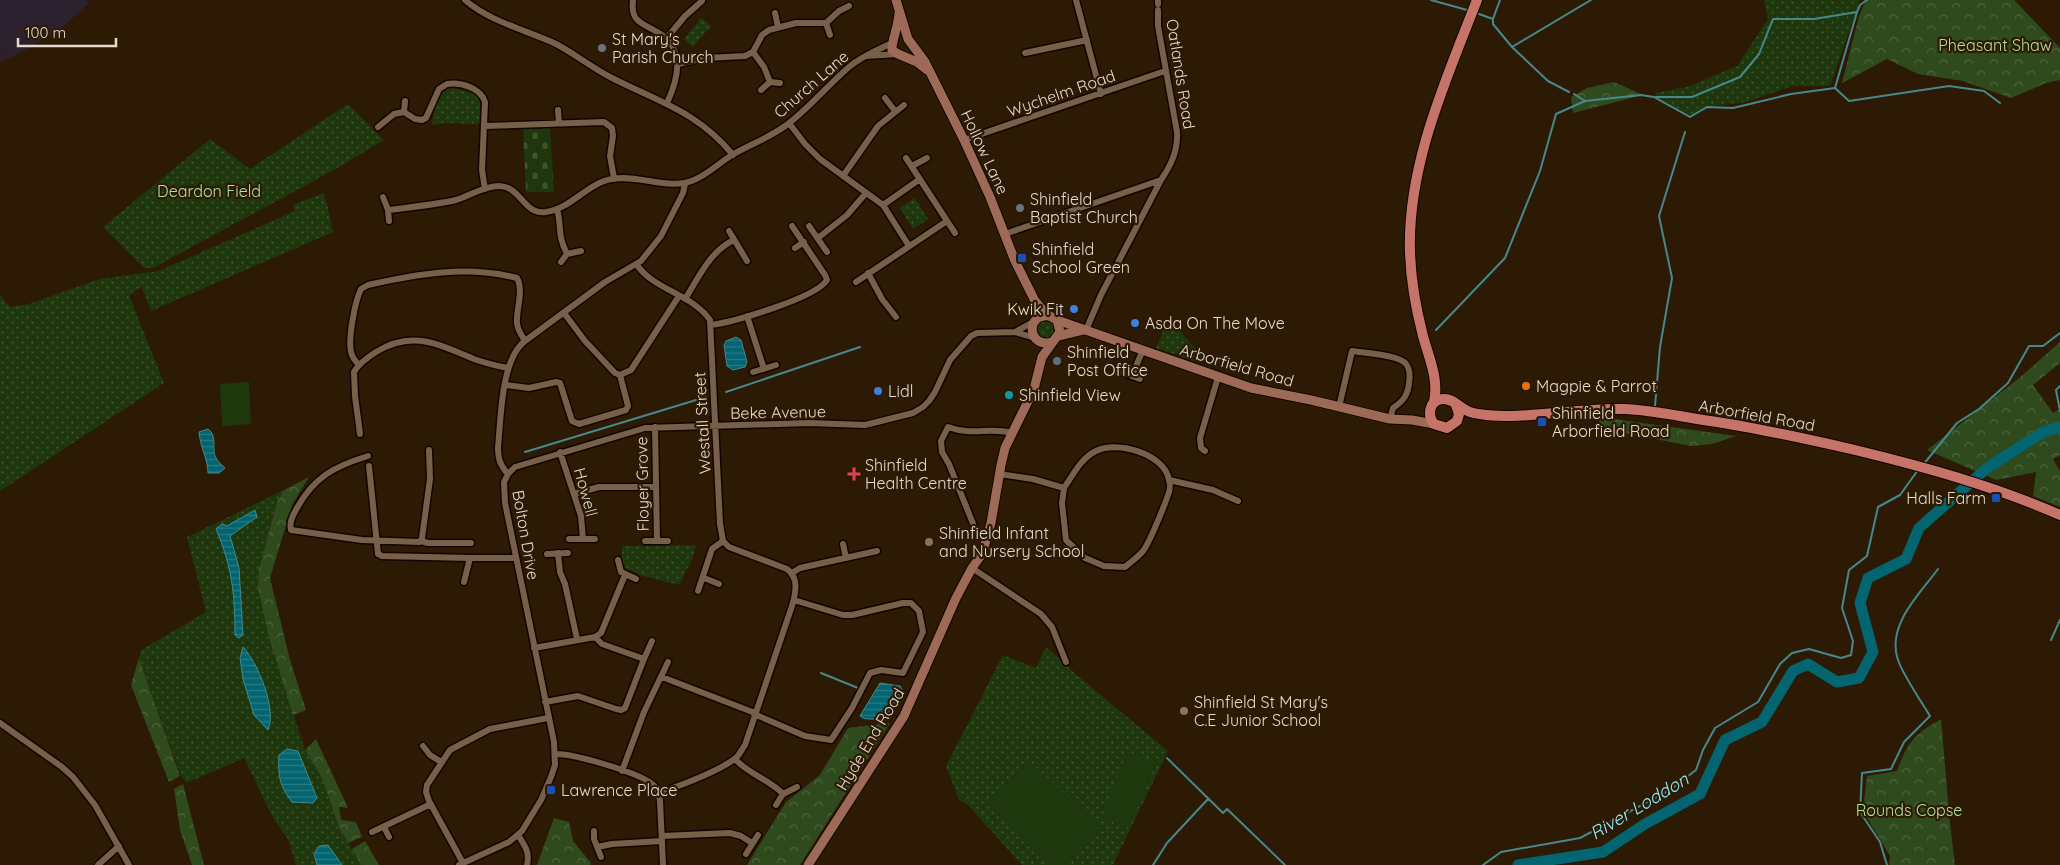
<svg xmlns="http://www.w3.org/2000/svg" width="2060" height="865" font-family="Quicksand,sans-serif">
<defs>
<pattern id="green-dots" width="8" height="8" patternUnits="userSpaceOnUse" patternTransform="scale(1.25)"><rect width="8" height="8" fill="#1e370d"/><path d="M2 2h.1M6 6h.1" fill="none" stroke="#3f532f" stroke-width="1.8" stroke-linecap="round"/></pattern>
<pattern id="forest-crowns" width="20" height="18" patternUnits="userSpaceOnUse" patternTransform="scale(1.25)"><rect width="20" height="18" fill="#2f4b1d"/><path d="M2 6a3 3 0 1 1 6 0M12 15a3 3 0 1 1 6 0" fill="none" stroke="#4d643d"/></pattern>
<pattern id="cemetery-stones" width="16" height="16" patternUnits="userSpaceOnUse" patternTransform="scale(1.25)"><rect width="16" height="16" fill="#1e370d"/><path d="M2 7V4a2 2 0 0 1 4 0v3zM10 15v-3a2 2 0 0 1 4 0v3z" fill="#3f532f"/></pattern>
<pattern id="water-rules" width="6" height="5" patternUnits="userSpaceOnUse" patternTransform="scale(1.25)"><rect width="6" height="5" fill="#026570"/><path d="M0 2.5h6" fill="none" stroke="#277a83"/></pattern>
</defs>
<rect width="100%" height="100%" fill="#2c1a05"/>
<path fill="#311f27" d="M0,43L12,57L0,63Z"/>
<path fill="#2c212f" d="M0,0H87L88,4L58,31L12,57L0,43Z"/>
<path fill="url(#green-dots)" d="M1764,0H1860L1830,86H1792L1746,102L1713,106L1690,116L1658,101L1655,93L1687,87L1737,66L1768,19Z
M701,18L711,26L693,47L684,39Z
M452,88C483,94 481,94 480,124L443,123L433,125C431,114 438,97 446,89Z
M348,104L384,140L339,167L153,268H144L103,227L210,139L250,169Z
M323,193L327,204L333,232L151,311L142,288L144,285L129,295L164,383L0,491V295L10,307L29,304L100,279L159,271L295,211L293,205Z
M915,198L928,219L913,229L900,208Z
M1043,319L1053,321L1056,331L1050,339L1039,338L1035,326Z
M1166,324L1178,329L1203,357L1200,363L1156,348Z
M284,490L277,502L259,569L258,588L268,634L305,750L322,778L338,824L361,865H296L288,839L273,818L244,758L187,783L181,776L139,658L141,650L206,612L187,537Z
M696,545L693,557L679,585L640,575L622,566V546Z
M1046,647L1079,677L1168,751L1113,865H1022L967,804L959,800L946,766L1003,655L1036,668Z"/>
<path fill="url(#forest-crowns)" d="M1866,0H2014L2060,48V80L2046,83L2011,98L1963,81L1918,74L1887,59L1842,83L1859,16Z
M1614,82L1643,95L1573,113L1571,97L1587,88Z
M2060,342V363L2033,385L2053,413L2060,409V455L2053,459L2060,471V507L2033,496L2036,472L1996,480L1927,450L2018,379Z
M1599,417L1736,436L1712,444L1691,446L1599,428Z
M309,477L292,505L270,578L290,660L306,710L293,715L268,634L258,588L259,569L277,502L284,490Z
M139,658L180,776L169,782L131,685Z
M1941,719L1950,824L1955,865H1889L1890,856L1863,811L1867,776L1897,771C1908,741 1914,735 1941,719Z
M890,723L800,865H747L786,802L820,775L848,728Z
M316,739L348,808L339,807L341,820L356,822L362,837L348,843L338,824L322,778L305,750Z
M183,784L204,865H192L180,830L174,789Z
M554,818L569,822L573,841L591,863L590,865H537Z
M365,841L379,865H361L352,849Z"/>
<path fill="url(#cemetery-stones)" d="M550,128L554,192H526L523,129Z"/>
<path fill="#1e370d" d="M249,382L251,424L222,426L220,384Z
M1127,753L1156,763L1129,828L1102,817Z
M1028,760L1099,826L1065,865H1054L989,805Z"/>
<path fill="url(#water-rules)" stroke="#46888c" d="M736,337L741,340L747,362L745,367L733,370L727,366L724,345L726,341Z
M208,429C218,436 211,449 216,458C218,462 222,465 225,468L219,473H208C208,459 200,447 199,432Z
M255,510L257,517L230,536L239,568L243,635L239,638L235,635C235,593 232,567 216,529L222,524L227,526Z
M243,647C258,663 277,709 268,730L254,715L243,679L240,658Z
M880,683L900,686L902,689C897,705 890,722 871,719C866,719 864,719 860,716Z
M287,749L298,751L317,798L313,803L292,802C279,785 278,776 279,755Z
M328,845L342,865H317L314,854L319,846Z"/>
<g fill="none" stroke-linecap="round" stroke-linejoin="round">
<path stroke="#46888c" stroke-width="2" d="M1431,0L1467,10
M1479,14L1493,19V24L1512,47
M1493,19L1500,0
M1835,88L1857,12L1860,5L1867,0
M1569,92L1548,81L1512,47L1591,0
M1574,94L1585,101
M1656,97H1692L1740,77L1759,54L1773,19H1814L1857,12
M1436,330L1505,258L1540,171L1556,114L1585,101L1641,95L1654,97L1690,117L1707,107L1733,108L1791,94L1835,88L1849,101L1949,86L1984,91L2000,103
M2060,386L2056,390L2060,411
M726,392L860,347
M1655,406L1660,347L1672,278L1659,216L1685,132
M525,452L706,397
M1923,465L1957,423L1979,409L2008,383L2029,346H2043L2060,333
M2051,640L2060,620
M821,673L858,688
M1167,758L1223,813L1227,809L1285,865
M1153,865L1167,843L1208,799
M1483,865L1501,852L1580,838L1670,790L1696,770L1703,750L1715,728L1758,702L1780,664L1792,653L1809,649L1841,658L1851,655L1853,641L1842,608L1849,570L1867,556L1878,507L1900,495L1918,470
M1887,865L1880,842L1860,812L1862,773L1891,769L1904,742L1930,716C1921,701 1903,675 1898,660C1886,625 1920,594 1938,569"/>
<path stroke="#026570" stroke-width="11" d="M1518,865L1603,852L1645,824L1700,794L1725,740L1762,722L1793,671L1808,664L1837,682L1859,678L1873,652L1860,603L1868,578L1906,559L1919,528L1987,468L2043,432L2060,427"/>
<g stroke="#140400" stroke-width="9">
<path id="street" d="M465,0C489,21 525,30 554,43C574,53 592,68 612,78C659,102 698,112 733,155
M633,0C630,23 643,23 659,33C686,50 678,79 667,103
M1076,0L1101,94
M1158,0V4
M775,13L778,27
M826,23L830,35
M666,39L685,16L702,1
M753,52L764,67L770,82L761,90
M1025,53L1087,40
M866,56L898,54
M678,64L705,58L745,56L753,52L762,35L769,30L796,23H826L839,11L849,6
M770,82L780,83
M885,98L895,111
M558,110L559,123
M404,112L415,119L422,120L426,118L439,89L447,84C461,82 481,88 485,102L482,170L485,189
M789,123L805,144L820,159L883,205L909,246
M484,126L604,122L612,128L613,136L610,156L614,178
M378,127L394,114L404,112L405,101
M964,140L1165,71
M906,158L955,233
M912,166L927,158
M843,176L878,126L904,105
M383,197L388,210L389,221
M883,205L920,179
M557,209C562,227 557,235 567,254
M388,210C411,207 434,205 456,200C469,196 484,186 499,186C521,186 523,215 546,212C571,209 587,183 612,179C640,174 669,191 694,180C708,174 719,163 732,155C751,144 771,137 788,124C810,107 828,85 849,67C862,56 877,50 892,43
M809,226L827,252
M729,231L747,261
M1005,234L1161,180
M818,238L847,215L866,193
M795,248L804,242
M561,262L567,254L581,251
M637,265C654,290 692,294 710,320L720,524L723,541L729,547L787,569C799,578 796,592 792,606L745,745C742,749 740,754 736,758C719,771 679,786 659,793
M868,273L882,299L896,317
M856,282L947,221
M685,299C699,277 710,251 734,240
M564,313L585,341L615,373L620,375L631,370L679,296
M747,316L764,369
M711,325C733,322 816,298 827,280L825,275L792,226
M1086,330L1101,295L1161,180C1171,165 1178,151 1177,132L1158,26V10
M1015,332L1033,322
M359,365C355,361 352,357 351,352C348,338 355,301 361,289L368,285C417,274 467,265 517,278C524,291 516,309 517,323C517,329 522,336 525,341
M1119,371L1132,376
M753,372L776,365
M1140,379L1132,376L1142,352
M506,385L529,388L556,382L560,383L572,421L579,424L626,410L628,406L620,375
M1339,407L1352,351C1364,353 1400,355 1406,364C1410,369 1410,377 1409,383C1408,396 1402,402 1393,408L1390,419
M655,427L657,540
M360,434L355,396L354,372C359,363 368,357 376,352C413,329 439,345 474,359C485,363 497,366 508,368
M1205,451L1201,448L1200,438L1218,377
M560,452L581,516L583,539
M368,456C335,466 314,477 297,508C293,515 289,522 291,530L362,540L420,542L422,538L430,479L429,450
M369,466L378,554L382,556L470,558
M508,474C500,465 498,459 498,447C501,418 501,359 525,341L605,282L641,261L661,236L683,193L685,184
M999,474L1033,479L1064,488C1073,475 1081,458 1096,451C1117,440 1165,454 1169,480C1170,483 1170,489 1169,492C1166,502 1149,544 1143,551C1138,557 1131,562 1125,567L1104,566L1085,558L1066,540L1062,503L1064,488
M1169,480L1213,490L1238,501
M574,494L599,487H656
M569,539H595
M987,539L976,531L949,464L942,452L941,441L948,427C972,436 990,427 1012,433
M421,541L428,543H471
M645,541H668
M843,544L846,558
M558,553L560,572L565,584L577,639
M547,554L568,553
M618,560L621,572L636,579
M972,568L1041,614L1052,627L1066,662
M792,573L800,568L877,551
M704,578L719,584
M464,582L470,558H515
M698,591L712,549L723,541
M534,648L595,637L601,633L625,575
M644,659L652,641
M662,677L755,713
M545,702L578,696L616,709L621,710L625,708L644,659L602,644L595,637
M754,714L805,736L831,740L852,708L870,673L881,670L903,673L923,632L919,611L911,603H903L852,615H843L794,600
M0,723L62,767L73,777L95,805L129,865
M423,746L430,755L441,762
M555,754C573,753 639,773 652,784C658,788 659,794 660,801L663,865
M735,759C748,774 769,779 783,794
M622,771L644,712L668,662
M776,805L783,794L797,787
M384,827L389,837
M594,831V839L601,857
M372,832L431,804
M518,835C525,846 530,852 527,865
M662,836L730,833L741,836L752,843
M597,847L612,844L662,841
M746,854L758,835
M463,863L429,801L426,792L427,785L450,750L490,729L548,718
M98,865L119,846
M459,865L509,842L522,831L541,800L551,777L555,765L554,742L505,503L504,482L508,474L515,467L645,428L809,423L865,425L913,413L923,407L929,401L935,392L950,360L971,336L977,333L1015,332L1035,338"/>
</g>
<g stroke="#140400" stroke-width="11">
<path id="secondary" d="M899,13C899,24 891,43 892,50L898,54L917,62L927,70
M1050,316C1024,313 1028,349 1052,342
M1057,320L1251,388L1311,400L1390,419L1412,420L1434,424
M1058,336L1083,330
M808,865L904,716L956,598L972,568L982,554L991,523L1001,465L1005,448L1034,389L1042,357L1060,332L1057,320L1046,314L1035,301L1015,261L990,197L964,140L925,62L908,39L896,0"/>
</g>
<g stroke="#140400" stroke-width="12">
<path id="primary" d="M1434,402C1439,379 1429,358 1423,336C1416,309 1411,281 1410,253C1407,165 1446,80 1477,0
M1456,405L1459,414L1457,421L1447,428L1434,424C1427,415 1429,400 1443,399C1453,398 1461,409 1470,412C1483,416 1498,416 1511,416C1549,415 1586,408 1624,409C1653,410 1682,417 1710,421C1759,428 1807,439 1855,450C1925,467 1994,486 2060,515"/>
</g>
<use href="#street" stroke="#766049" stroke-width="6"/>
<use href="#secondary" stroke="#9e6a58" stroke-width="9"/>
<use href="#primary" stroke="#c77468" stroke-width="10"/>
</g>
<g fill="#6b7280" stroke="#2c1a05" stroke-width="2">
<circle cx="602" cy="48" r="5"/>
<circle cx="1020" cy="208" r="5"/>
</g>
<g fill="#1a4fb4" stroke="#2c1a05" stroke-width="2">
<rect x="1017" y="253" width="10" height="10" rx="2.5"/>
<rect x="1537" y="417" width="10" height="10" rx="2.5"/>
<rect x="1991" y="493" width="10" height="10" rx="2.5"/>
<rect x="546" y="785" width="10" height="10" rx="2.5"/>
</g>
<g fill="#3f7fe0" stroke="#2c1a05" stroke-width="2">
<circle cx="1074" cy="309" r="5"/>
<circle cx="1135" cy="323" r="5"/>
<circle cx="878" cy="391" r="5"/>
</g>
<circle fill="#5c6f8a" stroke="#2c1a05" stroke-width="2" cx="1057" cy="361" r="5"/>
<circle fill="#e8710a" stroke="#2c1a05" stroke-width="2" cx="1526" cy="386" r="5"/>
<circle fill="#0f9aa8" stroke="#2c1a05" stroke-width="2" cx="1009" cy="395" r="5"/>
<path fill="#e0444e" stroke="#2c1a05" stroke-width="2" d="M851.5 466.5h5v5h5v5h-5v5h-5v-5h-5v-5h5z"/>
<g fill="#8d6e63" stroke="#2c1a05" stroke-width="2">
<circle cx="929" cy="542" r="5"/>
<circle cx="1184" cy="711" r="5"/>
</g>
<g text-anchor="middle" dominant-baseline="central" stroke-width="4.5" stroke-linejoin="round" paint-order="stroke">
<g font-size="16" fill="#e6dacd" stroke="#2c1a05" text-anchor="start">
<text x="612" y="39">St Mary's<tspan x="612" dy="18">Parish Church</tspan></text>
<text x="1030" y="199">Shinfield<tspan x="1030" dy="18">Baptist Church</tspan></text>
<text x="1032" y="249">Shinfield<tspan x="1032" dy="18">School Green</tspan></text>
<text x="1064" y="309" text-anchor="end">Kwik Fit</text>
<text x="1145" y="323">Asda On The Move</text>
<text x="1067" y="352">Shinfield<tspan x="1067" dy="18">Post Office</tspan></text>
<text x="1536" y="386">Magpie &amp; Parrot</text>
<text x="888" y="391">Lidl</text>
<text x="1019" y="395">Shinfield View</text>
<text x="1552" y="413">Shinfield<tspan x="1552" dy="18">Arborfield Road</tspan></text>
<text x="865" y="465">Shinfield<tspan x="865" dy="18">Health Centre</tspan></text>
<text x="1986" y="498" text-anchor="end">Halls Farm</text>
<text x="939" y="533">Shinfield Infant<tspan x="939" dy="18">and Nursery School</tspan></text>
<text x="1194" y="702">Shinfield St Mary's<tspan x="1194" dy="18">C.E Junior School</tspan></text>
<text x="561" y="790">Lawrence Place</text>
</g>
<g font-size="16" fill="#b1e097" stroke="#2c1a05">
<text x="1995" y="45">Pheasant Shaw</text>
<text x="209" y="191">Deardon Field</text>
<text x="1909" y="810">Rounds Copse</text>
</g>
<g font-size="16" fill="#e6dacd" stroke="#2c1a05">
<text transform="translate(1181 74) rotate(81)">Oatlands Road</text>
<text transform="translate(811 84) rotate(-41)">Church Lane</text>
<text transform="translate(1061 93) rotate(-19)">Wychelm Road</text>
<text transform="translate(985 152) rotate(65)">Hollow Lane</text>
<text transform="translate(1237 365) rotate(16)">Arborfield Road</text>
<text transform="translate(778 412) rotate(-1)">Beke Avenue</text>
<text transform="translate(1757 415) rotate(10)">Arborfield Road</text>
<text transform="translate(702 423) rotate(-93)">Westall Street</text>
<text transform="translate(642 484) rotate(-91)">Floyer Grove</text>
<text transform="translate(586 492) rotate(75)">Howell</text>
<text transform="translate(526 535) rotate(80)">Bolton Drive</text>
<text transform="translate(870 739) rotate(-59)">Hyde End Road</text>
</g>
<g font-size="18" font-style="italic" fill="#95effc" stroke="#2c1a05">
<text transform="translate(1639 806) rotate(-31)">River Loddon</text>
</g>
</g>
<path d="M18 38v8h98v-8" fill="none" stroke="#e6dacd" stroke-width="2.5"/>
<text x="25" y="38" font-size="15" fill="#e6dacd" stroke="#2c1a05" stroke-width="4" paint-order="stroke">100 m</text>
</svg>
